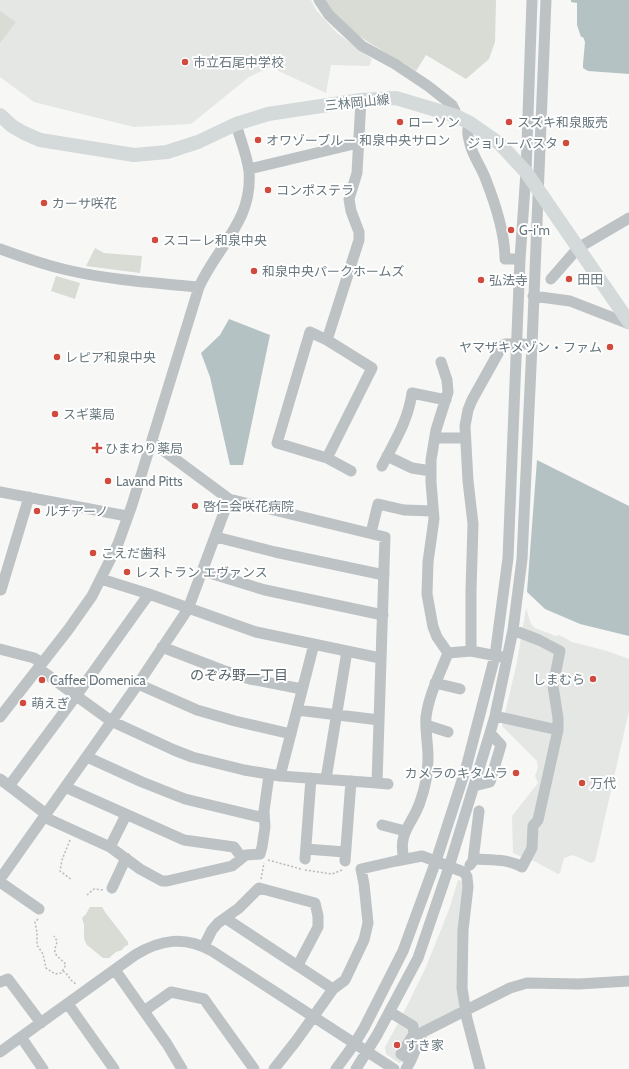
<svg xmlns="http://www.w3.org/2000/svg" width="629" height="1069" font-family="Cabin,'Noto Sans JP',sans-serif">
<rect width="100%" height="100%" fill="#f7f7f5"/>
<path fill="#e5e7e5" d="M0,0H311L316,10L337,33L372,59L369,66L331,65L326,93L270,67L249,77L191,124L134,127L34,102L0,77Z
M526,608L531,624L535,628L556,636L559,635L572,642L607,651L629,659V711L595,861L591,863L573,855L564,858L560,873L558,874L532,860L522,857L513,853L512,816L538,783L535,776L538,767L537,761L502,726L517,662Z
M458,880L462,881L464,890L460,1006L458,1010L420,1028L405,1061L399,1063L386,1054L385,1047L403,1014L426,967L450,907Z"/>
<path fill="#d8dcd5" d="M325,0H496L495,42L489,59L466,79L426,55L416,71C385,50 345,35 325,0Z
M0,11L16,22L0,43Z
M95,248L104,253L142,256L140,273L86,266Z
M56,276L80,283L75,299L51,291Z
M90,907H102L105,912L128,942V945L124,947L122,950L116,952L109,958H103L87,945L84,939V925L82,918L86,914Z"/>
<path fill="#b5c2c4" d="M571,0H629V74L588,71L583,68V64L585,42L583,37H581L577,25V3L571,2Z
M229,319L270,335L243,465H230L210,377L201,353L220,335Z
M537,460L629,506V636L580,624L545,609L527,592Z"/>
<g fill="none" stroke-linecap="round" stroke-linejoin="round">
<path stroke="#b7bbbc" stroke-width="1.5" stroke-dasharray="2 2" stroke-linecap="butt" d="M70,840L62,860L60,871L72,880
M268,860L301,869
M305,870L332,874L342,870
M261,879L264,863
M87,895L94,889L103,890
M38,919L35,922L37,933V945L43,954L46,968L55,974L61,973L66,965C63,960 56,957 55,952C54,948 57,945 57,941L54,936
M63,971L66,973L71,980L77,985"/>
<path stroke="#bdc2c4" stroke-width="11" d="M319,0L329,15L362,46L395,64L428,86L452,105L455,111L456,116
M470,123C466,130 468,136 470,144C473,157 482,168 486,180C495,203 505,234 505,259H520
M249,169L358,143
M0,249C22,257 44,265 67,270C110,280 155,283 199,287
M551,279L578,248L629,218
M533,296L570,301L629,324
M327,340L310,332L277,443L327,458L372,368L327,340L359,240V232L351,211L349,199L357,173L361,100
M435,437L440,438H465
M387,456L412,468L431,471
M327,458L351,471
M382,466C395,441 408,421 412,393L446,400
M0,492L127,516
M371,533L378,504L404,510L433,511
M216,537L275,552L384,575
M203,571L265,590L383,615
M101,579L149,594L256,632L380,658
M1,590L29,497
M162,647L222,670L250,679L302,689
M0,649L34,658L42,663
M471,651V591L473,524L468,481L465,426L468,410L472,400L501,348L505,344H524
M448,653L471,651L502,657
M38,668L111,721L174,750L192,757L244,770L280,776L377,783L385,537L229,499L152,442
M435,683L460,689
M138,684L197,710L235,721L291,734
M297,710L379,720
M495,716L558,730
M0,717L68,630L92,596L118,544L132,505L199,287C218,245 253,221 249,171C247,155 240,139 236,124
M426,725L448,732
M87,757L142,782L185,799L264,818
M280,776L314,644
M0,779L46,814
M326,779L347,651
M377,783L388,784
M9,786L76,696L149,594
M474,786L490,782L501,745L490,733
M65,787L184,840L234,847L242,858
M44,817L110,847L140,869L162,881H167L232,866L246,855L260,854L262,847L265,827L264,811L269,775
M382,825L405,831
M110,847L126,815
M306,849L345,852
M305,859L311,778
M404,859C397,831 414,824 421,799C426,785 428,771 428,757C428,743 425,731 426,717C429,694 440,674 448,653L437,637L433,627L427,594L428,562L434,519L431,482V460L436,430L448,392L447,380L441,362
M345,861L351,781
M473,861L476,859C493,860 508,859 522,867L532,848L533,826L538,820L558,730V718L553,686L560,651L539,640L513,630
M470,865L473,861L479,811
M0,879L138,684L188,609L229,499
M0,882L39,909
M112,888L126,858
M225,918L333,989
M204,946L212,930L218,923L239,908L259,888L315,903L318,916V927L298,965
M115,970L167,1044L182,1069
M0,982L8,979L41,1023
M68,1004L114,1069
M144,1011L171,992L204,999L254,1069
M390,1012L413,1026L414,1034L401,1054L411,1060
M21,1037L43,1069
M0,1052L135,955C161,939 185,936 212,951L394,1069
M274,1069L296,1041L326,999L333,989L345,980L364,940L368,923L364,884L361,869L396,861L422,856L461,871L465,873L467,877L468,887L463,930L462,988L467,1019L480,1069
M336,1069L355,1043L364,1028L403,951L436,861L466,768L495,656L508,558L520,259L526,172L532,0
M356,1069L377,1035L418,958L449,867L490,733L495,716L513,630L522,559L532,345L546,0
M406,1069L411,1060L423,1032L510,988L527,983L579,984L629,981"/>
<path stroke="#d4d9da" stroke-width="14" d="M0,115L12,126L24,133L40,140L134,155L167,152L198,142L236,124L268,114L361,100L396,98L456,116L470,123L500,144L526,172L629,322"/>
</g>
<g fill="#d04a3d" stroke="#fff" stroke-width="1.5">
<circle cx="185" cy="62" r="4"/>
<circle cx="400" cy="122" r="4"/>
<circle cx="509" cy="122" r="4"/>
<circle cx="258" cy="140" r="4"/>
<circle cx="566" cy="143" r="4"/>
<circle cx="268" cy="190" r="4"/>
<circle cx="44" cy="203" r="4"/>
<circle cx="511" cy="230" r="4"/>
<circle cx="155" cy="240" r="4"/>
<circle cx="254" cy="271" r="4"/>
<circle cx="569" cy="279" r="4"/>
<circle cx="481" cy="280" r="4"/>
<circle cx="610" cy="347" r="4"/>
<circle cx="57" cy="357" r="4"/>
<circle cx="55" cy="414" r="4"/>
<path d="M95 442h4v4h4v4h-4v4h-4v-4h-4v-4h4z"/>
<circle cx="108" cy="481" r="4"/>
<circle cx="195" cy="506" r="4"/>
<circle cx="37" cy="511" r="4"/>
<circle cx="93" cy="553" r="4"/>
<circle cx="127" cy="572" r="4"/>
<circle cx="593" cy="679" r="4"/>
<circle cx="42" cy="680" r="4"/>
<circle cx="23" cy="703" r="4"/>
<circle cx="516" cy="773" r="4"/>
<circle cx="582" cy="783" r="4"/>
<circle cx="397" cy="1045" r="4"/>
</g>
<g text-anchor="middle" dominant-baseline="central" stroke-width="4" stroke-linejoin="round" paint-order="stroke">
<g font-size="13" fill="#66767c" stroke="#fff" text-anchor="start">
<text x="193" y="62">市立石尾中学校</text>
<text x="408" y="122">ローソン</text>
<text x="517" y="122">スズキ和泉販売</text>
<text x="266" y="140">オワゾーブルー 和泉中央サロン</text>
<text x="558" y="143" text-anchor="end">ジョリーパスタ</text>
<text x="276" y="190">コンポステラ</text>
<text x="52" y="203">カーサ咲花</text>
<text x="519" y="230">G-i'm</text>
<text x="163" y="240">スコーレ和泉中央</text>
<text x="262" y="271">和泉中央パークホームズ</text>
<text x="577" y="279">田田</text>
<text x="489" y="280">弘法寺</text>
<text x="602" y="347" text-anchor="end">ヤマザキメゾン・ファム</text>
<text x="65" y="357">レピア和泉中央</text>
<text x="63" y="414">スギ薬局</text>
<text x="105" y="448">ひまわり薬局</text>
<text x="116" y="481">Lavand Pitts</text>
<text x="203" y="506">啓仁会咲花病院</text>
<text x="45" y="511">ルチアーノ</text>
<text x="101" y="553">こえだ歯科</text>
<text x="135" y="572">レストラン エヴァンス</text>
<text x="585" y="679" text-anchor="end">しまむら</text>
<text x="50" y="680">Caffee Domenica</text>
<text x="31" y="703">萌えぎ</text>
<text x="508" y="773" text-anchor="end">カメラのキタムラ</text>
<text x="590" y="783">万代</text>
<text x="405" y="1045">すき家</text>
</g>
<g font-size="13" fill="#66767c" stroke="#fff">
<text transform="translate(357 102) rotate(-6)">三林岡山線</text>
</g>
<g font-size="14" fill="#576368" stroke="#fff">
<text x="239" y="675">のぞみ野一丁目</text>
</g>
</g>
</svg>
